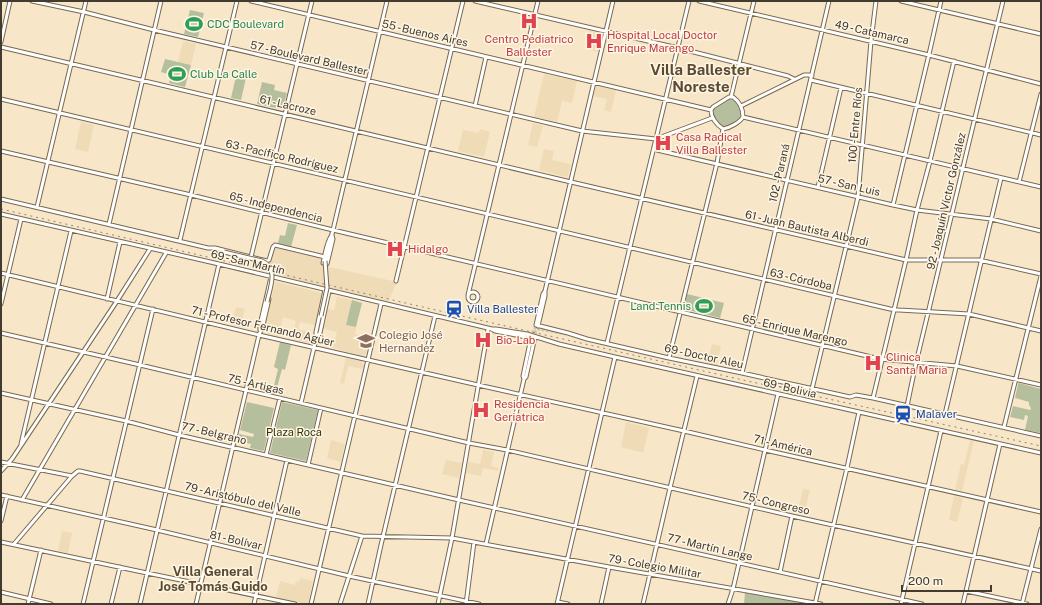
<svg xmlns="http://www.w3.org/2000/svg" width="1042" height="605" font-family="'Public Sans',sans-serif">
<rect width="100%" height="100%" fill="#f8e6c9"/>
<path fill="#f0dbb7" d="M589,31L602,34L598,52L585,49Z
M183,41L196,44L191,65L178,62Z
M544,74L577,81L572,103L562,101L557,122L534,117Z
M597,86L616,90L611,112L604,110L607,99L593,96L596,87Z
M81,122L94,125L88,152L75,149Z
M533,123L543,126L537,147L528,145Z
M480,129L490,132L484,157L458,151L463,130L479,133Z
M544,149L554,151L552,160L571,164L568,176L567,177L539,170Z
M276,247L321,258L322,260L321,265L397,282L388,302L273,274L270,265L274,248Z
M277,282L321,293L322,294L315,325L300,322L298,329L306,331L305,337L312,339L311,342L309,343L292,339L296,321L283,317L278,336L266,333L264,328L275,283Z
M337,297L352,300L346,325L356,327L355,334L370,338L366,354L363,356L333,348L337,332L322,328L326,309L334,310Z
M236,307L245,309L240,327L231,325Z
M712,344L721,346L717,366L707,364Z
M346,358L361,361L364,366L363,369L348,366L344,384L340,383Z
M626,422L649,428L643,453L621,447Z
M331,440L345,444L341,462L327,458Z
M970,440L974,441L962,491L955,490L961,464L964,465Z
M483,450L494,452L491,466L499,468L498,471L483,468L481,476L466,473L468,462L480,464Z
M446,460L462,463L459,478L442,474Z
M803,489L810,490L804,515L797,514Z
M954,496L963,498L957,522L949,520Z
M62,531L72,533L68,553L58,551Z
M300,578L313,581L308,603L306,604L276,597L280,581L295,585L296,581L299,582Z"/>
<path fill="#b6bf9d" d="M190,10L204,13L198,37L184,34Z
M165,59L191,65L185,87L169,83L171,75L161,72Z
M236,76L246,78L241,100L231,98Z
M262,82L275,85L274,90L287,93L283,108L281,109L257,104Z
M729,99C736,100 745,110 740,117C738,120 729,125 726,127C717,126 712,117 714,109Z
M288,223L297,225L291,247L278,243L280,235L285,236Z
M687,294L724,303L720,318L684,309Z
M352,300L362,303L356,327L346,325Z
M280,342L291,345L285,370L282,369L275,395L272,394L278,369L274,367Z
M1019,383L1041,389V433L1025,430L1028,416L1025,415L1024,420L1010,417L1013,406L1030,410L1031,408L1029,405V402L1015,398L1018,384Z
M247,402L274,408L264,450L263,451L250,448L251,444L237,441L239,434L253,437L254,434L240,430Z
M282,402L318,410L306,461L270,453Z
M745,592L811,603L812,604H744Z"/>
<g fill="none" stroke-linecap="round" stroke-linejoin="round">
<path stroke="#d4c4aa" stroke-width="3" stroke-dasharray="3 1.5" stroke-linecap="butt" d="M529,336L531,335L538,323
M534,338L536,331L539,329L566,334
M524,379L529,357"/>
<g stroke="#78694f" stroke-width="5">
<path id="minor" d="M32,1L84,12L154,30L582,131L656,139L712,118
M251,1L711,110
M475,1L678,48L788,76L794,79
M613,1L545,291L543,294L536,325L568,333L587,339L669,358L742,373L850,397L856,395L873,398L1041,436
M699,1L929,55L1041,84
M901,1L1041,34
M1,42L10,1
M1,47L571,182L906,260H979L1041,274
M811,80L1041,135
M729,97H733C740,102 743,108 743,117C740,122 730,128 723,129C716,124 711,118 711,110L713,107Z
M731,97L754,1
M1,99L890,309L899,310L969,314L1041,331
M475,106L486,57
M741,106L804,75H809L812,76
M743,117L1041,187
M654,147L657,150L893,205L917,210L991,219L1041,231
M1,151L191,195L333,230L880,359L957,366L1041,385
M1019,182L1041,94
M818,187L841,88
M1,199L208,248H215L267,261L269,260L273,247L275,245L325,257
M893,205L930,50L941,1
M37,207L86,1
M1,214L219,264L492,329
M109,224L161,1
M332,235L333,239L327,264H325L323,263C325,255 327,240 332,235Z
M180,240L237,1
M251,257L312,1
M325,260L333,230L387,1
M1,273L259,335L478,385L684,431L765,450L1041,512
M396,281L463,1
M468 297a5 5 0 1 1 10 0a5 5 0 1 1-10 0Z
M468,295L538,1
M107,299L120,242
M1,304L21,219
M538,326L545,296V291
M491,329H496L527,334L559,344L615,357L1041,453
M260,330V325L271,277
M1,333L140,365L469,443L507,450L792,516L1041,571
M316,339V332L325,290
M607,343L689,1
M669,358L717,163L723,129
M742,373L829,1
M524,379L526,377L535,337
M812,389L858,197L871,41L876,1
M1,393L126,421L179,435L459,500L922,604
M873,398L906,260L917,210L930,161L954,61
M301,403L316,339L320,333L329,291
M907,406L916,363L1003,1
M945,414L1001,178
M1004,427L1041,276
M21,444L71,231
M266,455L280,398
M1,462L72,476L78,471H80L362,536L452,538L609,567L821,604
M308,465L321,408
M1,471L12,459L115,304L150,249
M1,495L157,530L349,576L479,604
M22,500L166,253
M1,521L7,496
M1,542L147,573L295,604
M14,544L72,476
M486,544L524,379L523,376L531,338L495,331L491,329
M780,572L792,516
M966,591L1027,604
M1,592L51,604
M558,602L568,604
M28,604L41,550
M83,604L153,309
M111,604L120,567
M140,604L219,264
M196,604L259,335L263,325L269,299
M254,604L287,460
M311,604L381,304
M340,604L362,536
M368,604L381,545L435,316
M438,604L452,538L488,329
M466,604L474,542
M557,604L615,357
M601,604L609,567
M643,604L670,488L697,376
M728,604L733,589L778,394
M815,604L847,468L859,412
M901,604L941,431
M963,604L1000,444
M1022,604L1041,529"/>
</g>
<use href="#minor" stroke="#fff" stroke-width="3"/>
<path stroke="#908572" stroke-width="1" stroke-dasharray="2 4" stroke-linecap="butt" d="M1,209L453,314L743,380L1041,446"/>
<g stroke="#78694f" stroke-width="5" stroke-linecap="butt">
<path id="minor-bridge" d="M224,252L262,261C279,268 270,288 267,302
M321,316L327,288L325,261"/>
</g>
<use href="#minor-bridge" stroke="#fff" stroke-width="3"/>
</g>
<defs>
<g id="hospital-bare" transform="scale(1.38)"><path d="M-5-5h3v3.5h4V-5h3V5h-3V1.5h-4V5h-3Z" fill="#e0444e" stroke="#fff5e3" stroke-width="2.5" paint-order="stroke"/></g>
<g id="stadium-bare" transform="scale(1.38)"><path d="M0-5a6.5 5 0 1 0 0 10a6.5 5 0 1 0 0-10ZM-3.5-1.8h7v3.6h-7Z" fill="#2e9e5b" stroke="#fff5e3" stroke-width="2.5" paint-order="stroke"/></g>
<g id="station-bare" transform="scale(1.38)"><path d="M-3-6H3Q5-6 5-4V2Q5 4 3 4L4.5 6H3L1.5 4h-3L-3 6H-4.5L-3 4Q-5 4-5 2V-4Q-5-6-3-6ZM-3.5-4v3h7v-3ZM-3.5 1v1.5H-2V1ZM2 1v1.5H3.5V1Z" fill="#1a4fb4" stroke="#fff5e3" stroke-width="2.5" paint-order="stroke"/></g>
<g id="university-bare" transform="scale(1.38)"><path d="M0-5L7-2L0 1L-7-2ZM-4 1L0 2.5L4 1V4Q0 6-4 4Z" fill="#8d6e63" stroke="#fff5e3" stroke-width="2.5" paint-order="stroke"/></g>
</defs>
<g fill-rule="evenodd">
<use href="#hospital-bare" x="529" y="21"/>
<use href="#stadium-bare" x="194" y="24"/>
<use href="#hospital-bare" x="594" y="41"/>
<use href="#stadium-bare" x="177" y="74"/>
<use href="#hospital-bare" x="663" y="143"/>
<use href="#hospital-bare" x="395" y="249"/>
<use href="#stadium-bare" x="704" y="306"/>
<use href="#station-bare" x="454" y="309"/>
<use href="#hospital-bare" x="483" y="340"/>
<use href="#university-bare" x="366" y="341"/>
<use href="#hospital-bare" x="873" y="363"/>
<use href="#hospital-bare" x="481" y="410"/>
<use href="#station-bare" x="903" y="414"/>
</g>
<g text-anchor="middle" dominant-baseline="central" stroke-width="3" stroke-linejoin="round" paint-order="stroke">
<g font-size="11" fill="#27864d" stroke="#fff5e3" text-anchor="start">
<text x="207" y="24">CDC Boulevard</text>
<text x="190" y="74">Club La Calle</text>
<text x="691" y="306" text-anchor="end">Land Tennis</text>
</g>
<g font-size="11" fill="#423b30" stroke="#fff5e3">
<text transform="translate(872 32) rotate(13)">49 - Catamarca</text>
<text transform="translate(425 33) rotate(13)">55 - Buenos Aires</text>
<text transform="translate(309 58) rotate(13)">57 - Boulevard Ballester</text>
<text transform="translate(288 105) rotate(13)">61 - Lacroze</text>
<text transform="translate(855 125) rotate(-85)">100 - Entre Ríos</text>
<text transform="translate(282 156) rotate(13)">63 - Pacífico Rodríguez</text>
<text transform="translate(779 173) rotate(-77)">102 - Paraná</text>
<text transform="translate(849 185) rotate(13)">57 - San Luis</text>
<text transform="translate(946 201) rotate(-77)">92 - Joaquín Víctor González</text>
<text transform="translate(276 207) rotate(14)">65 - Independencia</text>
<text transform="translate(807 228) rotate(13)">61 - Juan Bautista Alberdi</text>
<text transform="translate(248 262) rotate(13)">69 - San Martín</text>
<text transform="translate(801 279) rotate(13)">63 - Córdoba</text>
<text transform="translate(263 326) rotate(13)">71 - Profesor Fernando Agüer</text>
<text transform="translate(795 330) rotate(13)">65 - Enrique Marengo</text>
<text transform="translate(704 356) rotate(12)">69 - Doctor Aleu</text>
<text transform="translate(256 384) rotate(13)">75 - Artigas</text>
<text transform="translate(790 388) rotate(13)">69 - Bolivia</text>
<text transform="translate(214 433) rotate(13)">77 - Belgrano</text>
<text transform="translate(783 445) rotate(13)">71 - América</text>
<text transform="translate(243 499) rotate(13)">79 - Aristóbulo del Valle</text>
<text transform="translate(776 503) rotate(13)">75 - Congreso</text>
<text transform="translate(236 540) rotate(13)">81 - Bolívar</text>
<text transform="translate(710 547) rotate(13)">77 - Martín Lange</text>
<text transform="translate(655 566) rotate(10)">79 - Colegio Militar</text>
</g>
<g font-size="11" fill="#be3a42" stroke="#fff5e3" text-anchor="start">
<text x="607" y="35">Hospital Local Doctor<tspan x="607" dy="13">Enrique Marengo</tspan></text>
<text x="529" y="39" text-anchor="middle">Centro Pediatrico<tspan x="529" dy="13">Ballester</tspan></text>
<text x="676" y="137">Casa Radical<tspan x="676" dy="13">Villa Ballester</tspan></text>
<text x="408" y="249">Hidalgo</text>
<text x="496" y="340">Bio-Lab</text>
<text x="886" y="357">Clinica<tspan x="886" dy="13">Santa Maria</tspan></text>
<text x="494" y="404">Residencia<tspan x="494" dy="13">Geriatrica</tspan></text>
</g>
<g font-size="11" fill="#164399" stroke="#fff5e3" text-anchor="start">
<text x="467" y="309">Villa Ballester</text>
<text x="916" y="414">Malaver</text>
</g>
<g font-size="11" fill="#785e54" stroke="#fff5e3" text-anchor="start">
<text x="379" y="335">Colegio José<tspan x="379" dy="13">Hernandez</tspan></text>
</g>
<g font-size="11" fill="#2d340a" stroke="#fff5e3">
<text x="294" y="432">Plaza Roca</text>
</g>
<g font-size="13" font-weight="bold" fill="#594a31" stroke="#fff5e3">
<text x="213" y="571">Villa General<tspan x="213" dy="15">José Tomás Guido</tspan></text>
</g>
<g font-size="15" font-weight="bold" fill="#594a31" stroke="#fff5e3">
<text x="701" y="69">Villa Ballester<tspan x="701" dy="17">Noreste</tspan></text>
</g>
</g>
<rect width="1042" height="605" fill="none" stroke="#423b30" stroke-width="4"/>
<path d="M902 585v6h89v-6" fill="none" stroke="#423b30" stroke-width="2"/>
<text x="908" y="585" font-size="12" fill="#423b30" stroke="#fff5e3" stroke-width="3" paint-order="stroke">200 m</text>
</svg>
